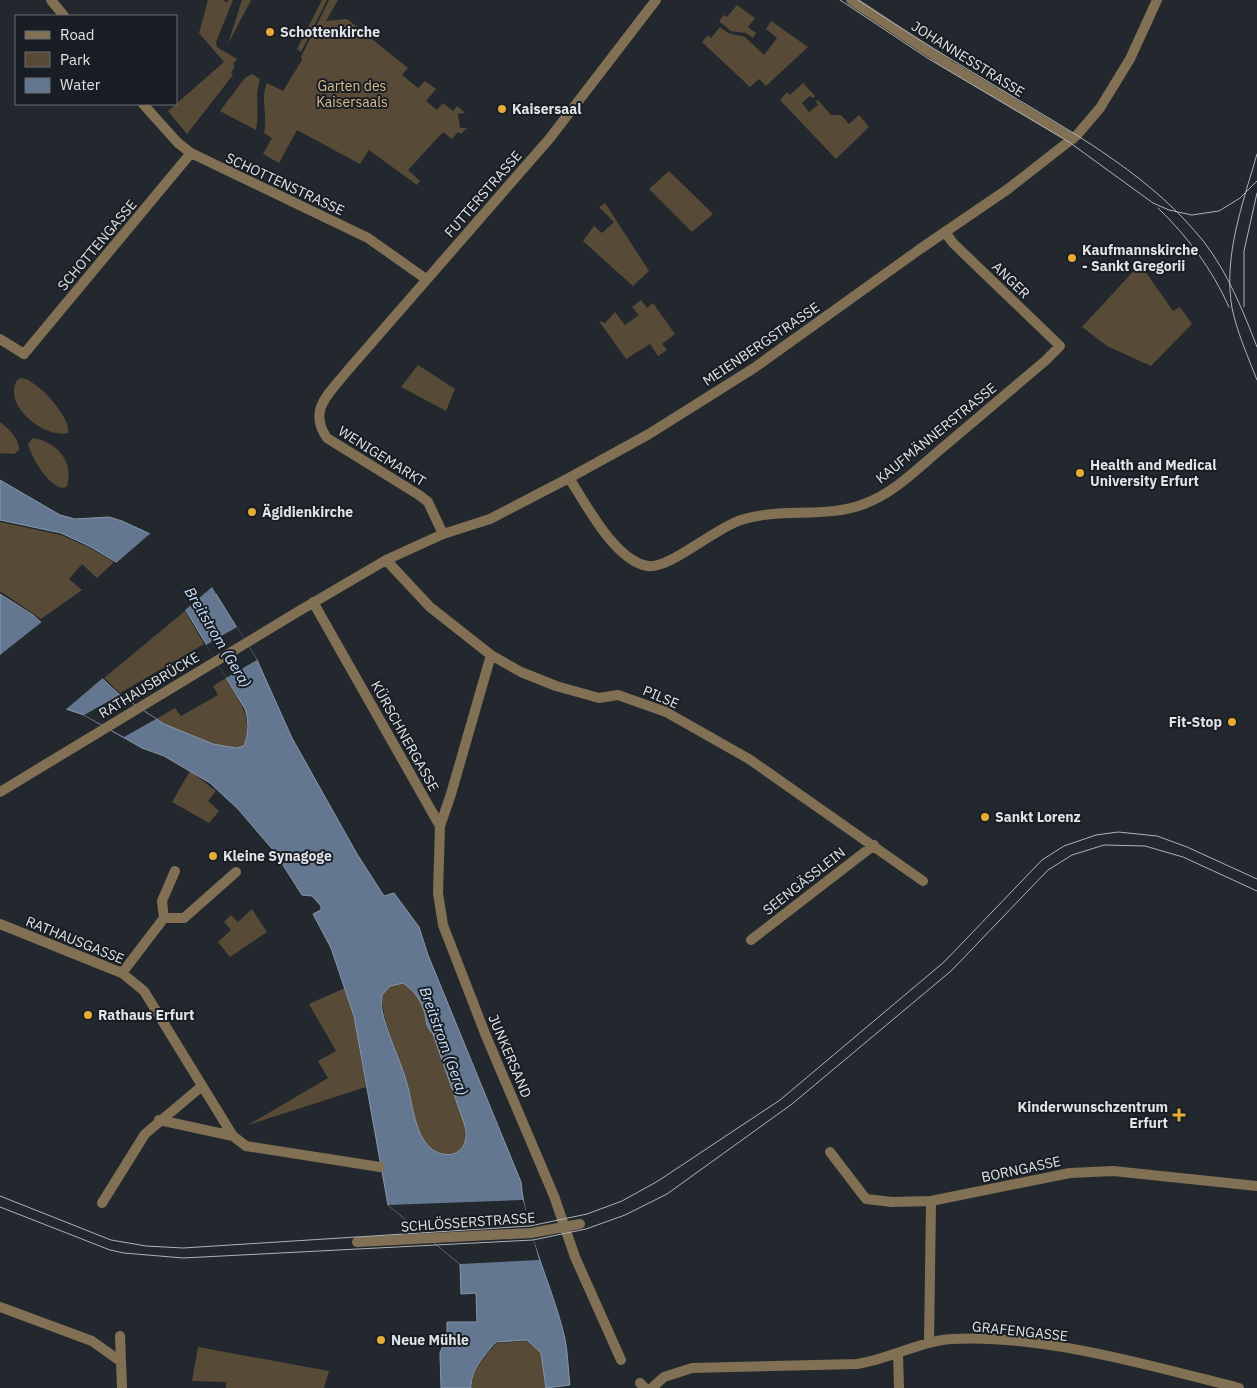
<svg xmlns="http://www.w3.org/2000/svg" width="1257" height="1388" font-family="'IBM Plex Sans',sans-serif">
<rect width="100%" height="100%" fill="#23282e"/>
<path fill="#574b38" d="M208,0H223L227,3L228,0H233L216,42L217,47L237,59L233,64L235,66L231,73L233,75L187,134L168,111L224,62L199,33Z
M242,0H251L228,44Z
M322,0H327L301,52L297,49Z
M329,0H338L326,21L347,19L408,68L402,75L418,88L425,81L436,89L426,101L437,110L443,103L453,111L457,106L465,113L458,114L460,128H467L461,134L458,132L452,139L443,132L408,170L420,181L417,185L369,150L360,164L297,130L279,163L263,154L272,138L264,133C268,116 260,100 267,83L283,91L302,60L301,57Z
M737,5L755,18L748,27L756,33L753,38L746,33L731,31L719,21L724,15L727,17Z
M771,21L808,47L766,86L759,79L750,87L702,42L708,35L711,38L720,27L728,33L745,37L764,55L777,38L766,29Z
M252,74L260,79C254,96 260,113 256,130L220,111L245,78Z
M803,83L815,96L813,98L810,96L802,103L809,112L818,105L816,101L818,100L831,115H841L849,124L859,115L869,127L836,159L780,100L787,92L790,95Z
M669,171L713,214L692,232L649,189Z
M605,203L649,271L633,286L583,241L594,226L602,233L614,222L599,207Z
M1140,264L1173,311L1180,307L1192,324L1151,366L1107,346L1082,327Z
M641,300L647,308L653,303L675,334L662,344L667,350L658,356L650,344L626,359L599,321L605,323L615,312L625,325L639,315L632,307Z
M418,365L455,389L446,411L401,387Z
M22,378C37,380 72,418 68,433C46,439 0,405 18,379Z
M0,422C9,429 19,438 19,450L14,454L0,453Z
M33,438C57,442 74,461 67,486L64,488C48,487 32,458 28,444Z
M0,522L61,535L88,547L114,562L97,578L82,564L69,579L82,590L41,619L0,591Z
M185,611L204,644L120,693L104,678Z
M226,678C239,701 254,718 244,746C222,752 175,732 156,719L175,708L181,716L218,695L213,686Z
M190,771L216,791L208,801L219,811L209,823L172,802Z
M252,909L267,932L230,957L218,942L231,930L224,922L231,915L238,922Z
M403,983C413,990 419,997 423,1008C428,1020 423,1023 433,1034L464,1123C465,1127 467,1134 466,1138C462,1161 436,1158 425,1142C413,1126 413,1102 407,1083C399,1054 382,1025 382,995L390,986Z
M345,988L354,1016L366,1087L248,1125L328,1078L318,1061L336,1051L309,1004Z
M527,1341L541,1353L546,1388H472C471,1369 486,1356 497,1343Z
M198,1347L329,1371L324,1388H226V1382L192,1381Z"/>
<path fill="#637890" stroke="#8898aa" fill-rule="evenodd" d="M0,480L60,515L75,519L109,517L122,521L159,538L203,573L257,660L292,738L357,854L384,896L394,893L419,927L428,955L521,1182C526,1237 553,1286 565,1339C568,1354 568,1370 570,1385L546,1388L541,1353L527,1340L496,1342C484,1356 471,1369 471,1388H441L440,1353L447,1336V1322H477L476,1293L461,1294L460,1264L388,1205L354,1016L331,948L313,914L321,910V906L312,896L302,895L274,851L238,809L210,783L164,756L142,748L84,715L66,709L0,656V594L33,615L120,695L164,724L213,744L236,748L244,746C249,732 249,722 245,709L179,599L89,546L61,533L0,520ZM403,983C413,990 419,997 423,1008C428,1020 423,1023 433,1034L464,1123C465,1127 467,1133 466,1138C462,1161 436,1158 425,1142C413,1125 412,1099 406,1080C399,1057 387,1034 382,1010C381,1005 382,1000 382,995L390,986Z"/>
<path fill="#23282e" d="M152,532L161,536L205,571L218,593L216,594L212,587L184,611L178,600L115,564Z
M43,621L104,677L64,711L0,660V655Z
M237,627L257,660L226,678L206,645Z
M120,695L139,708L156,719L124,737L84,715Z
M523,1200L539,1260L460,1264L388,1205Z"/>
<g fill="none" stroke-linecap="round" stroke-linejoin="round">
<path stroke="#817053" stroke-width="10" d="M51,0L64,16
M851,0L949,65L1073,139
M143,104L178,143L191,153L368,238L426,279
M0,339L24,354L191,153
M569,478C586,504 615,561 648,566C670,569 715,528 741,520C780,507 825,519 864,504C894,493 917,469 941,449C975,420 1010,391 1045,361L1060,346L953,243L945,232
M443,534L428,502L419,495L327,438C307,409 330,393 348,370L550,138L656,0
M386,560L430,607L491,655L521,672L556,686L599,698L618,695L666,712L749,759L923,881
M313,602L440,826L438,893L443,925L486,1036L554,1196L575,1257L621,1360
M0,792L299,611L386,560L443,534L490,519L569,478L649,434L754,368L920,249L1008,189L1077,135L1100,108L1130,59L1157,0
M440,826L451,794L491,655
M164,918L162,901L175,871
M0,924L107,967L122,973L144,991L233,1136L246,1146L380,1167
M751,940L874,845
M122,973L164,918H184L236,872
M159,1120L233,1136
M830,1152L866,1199L892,1202L931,1201
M102,1203L145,1134L202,1086
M357,1242L531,1233L580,1224
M0,1307L92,1341L120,1361
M120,1336L122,1388
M929,1343L931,1201L1070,1173L1113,1171L1257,1186
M898,1354L899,1388
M640,1383L645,1388
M652,1388L664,1377L692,1368L857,1364C890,1359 920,1341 952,1339C1042,1334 1152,1366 1239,1388"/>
<path stroke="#afb2b7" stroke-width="1" d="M840,0L929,59L1069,142L1153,203L1169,210L1192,215L1219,211L1240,198L1257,181
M858,0C909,34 960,65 1012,96C1082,138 1153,178 1204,242C1228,273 1243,311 1257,347
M1257,154C1243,203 1223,256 1232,308C1237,332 1248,357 1257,380
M1158,208C1188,237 1212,269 1229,307
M1244,307V251L1257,193
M0,1196L111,1240L146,1246L183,1248L530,1226L587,1214L622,1201L658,1181L780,1100L944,962L1042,860L1064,846L1096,835L1118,832L1157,836L1187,847L1257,879
M0,1207L110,1250L124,1253L183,1258L533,1240L586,1229L625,1215L667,1194L792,1104L951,971L1048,870L1072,855L1104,845L1145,846L1183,857L1257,891"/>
</g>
<g fill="#e7ac36" stroke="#191e24" stroke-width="2">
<circle cx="270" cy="32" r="5"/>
<circle cx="502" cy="109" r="5"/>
<circle cx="1072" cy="258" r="5"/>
<circle cx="1080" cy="473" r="5"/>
<circle cx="252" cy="512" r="5"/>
<circle cx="1232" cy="722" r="5"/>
<circle cx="985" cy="817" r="5"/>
<circle cx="213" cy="856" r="5"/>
<circle cx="88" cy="1015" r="5"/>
<path d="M1176.5 1107.5h5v5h5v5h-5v5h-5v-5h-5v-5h5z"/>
<circle cx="381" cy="1340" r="5"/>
</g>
<g text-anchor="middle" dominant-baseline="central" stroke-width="4" stroke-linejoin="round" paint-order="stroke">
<g font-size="14" font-weight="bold" fill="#e0e3e7" stroke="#191e24" text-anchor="start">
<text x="280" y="32">Schottenkirche</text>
<text x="512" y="109">Kaisersaal</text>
<text x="1082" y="250">Kaufmannskirche<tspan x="1082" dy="16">- Sankt Gregorii</tspan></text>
<text x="1090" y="465">Health and Medical<tspan x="1090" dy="16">University Erfurt</tspan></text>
<text x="262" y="512">Ägidienkirche</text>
<text x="1222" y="722" text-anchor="end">Fit-Stop</text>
<text x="995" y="817">Sankt Lorenz</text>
<text x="223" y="856">Kleine Synagoge</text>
<text x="98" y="1015">Rathaus Erfurt</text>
<text x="1168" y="1107" text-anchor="end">Kinderwunschzentrum<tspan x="1168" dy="16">Erfurt</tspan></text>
<text x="391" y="1340">Neue Mühle</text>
</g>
<g font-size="14" fill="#e0e3e7" stroke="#191e24">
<text transform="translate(968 59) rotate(32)">JOHANNESSTRASSE</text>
<text transform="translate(285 184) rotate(25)">SCHOTTENSTRASSE</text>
<text transform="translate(483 194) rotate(-49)">FUTTERSTRASSE</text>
<text transform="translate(97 245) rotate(-50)">SCHOTTENGASSE</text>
<text transform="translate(1011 280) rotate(44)">ANGER</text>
<text transform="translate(761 344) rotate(-34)">MEIENBERGSTRASSE</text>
<text transform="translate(936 433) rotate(-39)">KAUFMÄNNERSTRASSE</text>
<text transform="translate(382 456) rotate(32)">WENIGEMARKT</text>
<text transform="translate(149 685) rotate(-31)">RATHAUSBRÜCKE</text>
<text transform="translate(661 697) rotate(23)">PILSE</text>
<text transform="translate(405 736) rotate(61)">KÜRSCHNERGASSE</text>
<text transform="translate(804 881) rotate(-38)">SEENGÄSSLEIN</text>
<text transform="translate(75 940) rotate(22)">RATHAUSGASSE</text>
<text transform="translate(510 1056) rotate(67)">JUNKERSAND</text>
<text transform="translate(1021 1169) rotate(-12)">BORNGASSE</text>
<text transform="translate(468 1222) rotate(-4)">SCHLÖSSERSTRASSE</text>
<text transform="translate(1020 1331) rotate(6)">GRAFENGASSE</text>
</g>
<g font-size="14" fill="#dbbd8b" stroke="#191e24">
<text x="352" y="86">Garten des<tspan x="352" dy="16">Kaisersaals</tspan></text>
</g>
<g font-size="15" font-style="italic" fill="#c9e0fb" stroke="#191e24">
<text transform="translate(218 637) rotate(59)">Breitstrom (Gera)</text>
<text transform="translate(444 1041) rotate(70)">Breitstrom (Gera)</text>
</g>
</g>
<rect x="15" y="15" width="162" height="90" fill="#191e24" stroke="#696d72"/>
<rect x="25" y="31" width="25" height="8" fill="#817053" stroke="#696d72"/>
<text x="60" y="40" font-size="15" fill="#e0e3e7">Road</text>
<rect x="25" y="52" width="25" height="15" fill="#574b38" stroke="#696d72"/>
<text x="60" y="65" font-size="15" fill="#e0e3e7">Park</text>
<rect x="25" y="78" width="25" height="15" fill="#637890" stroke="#696d72"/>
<text x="60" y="90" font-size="15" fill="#e0e3e7">Water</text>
</svg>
